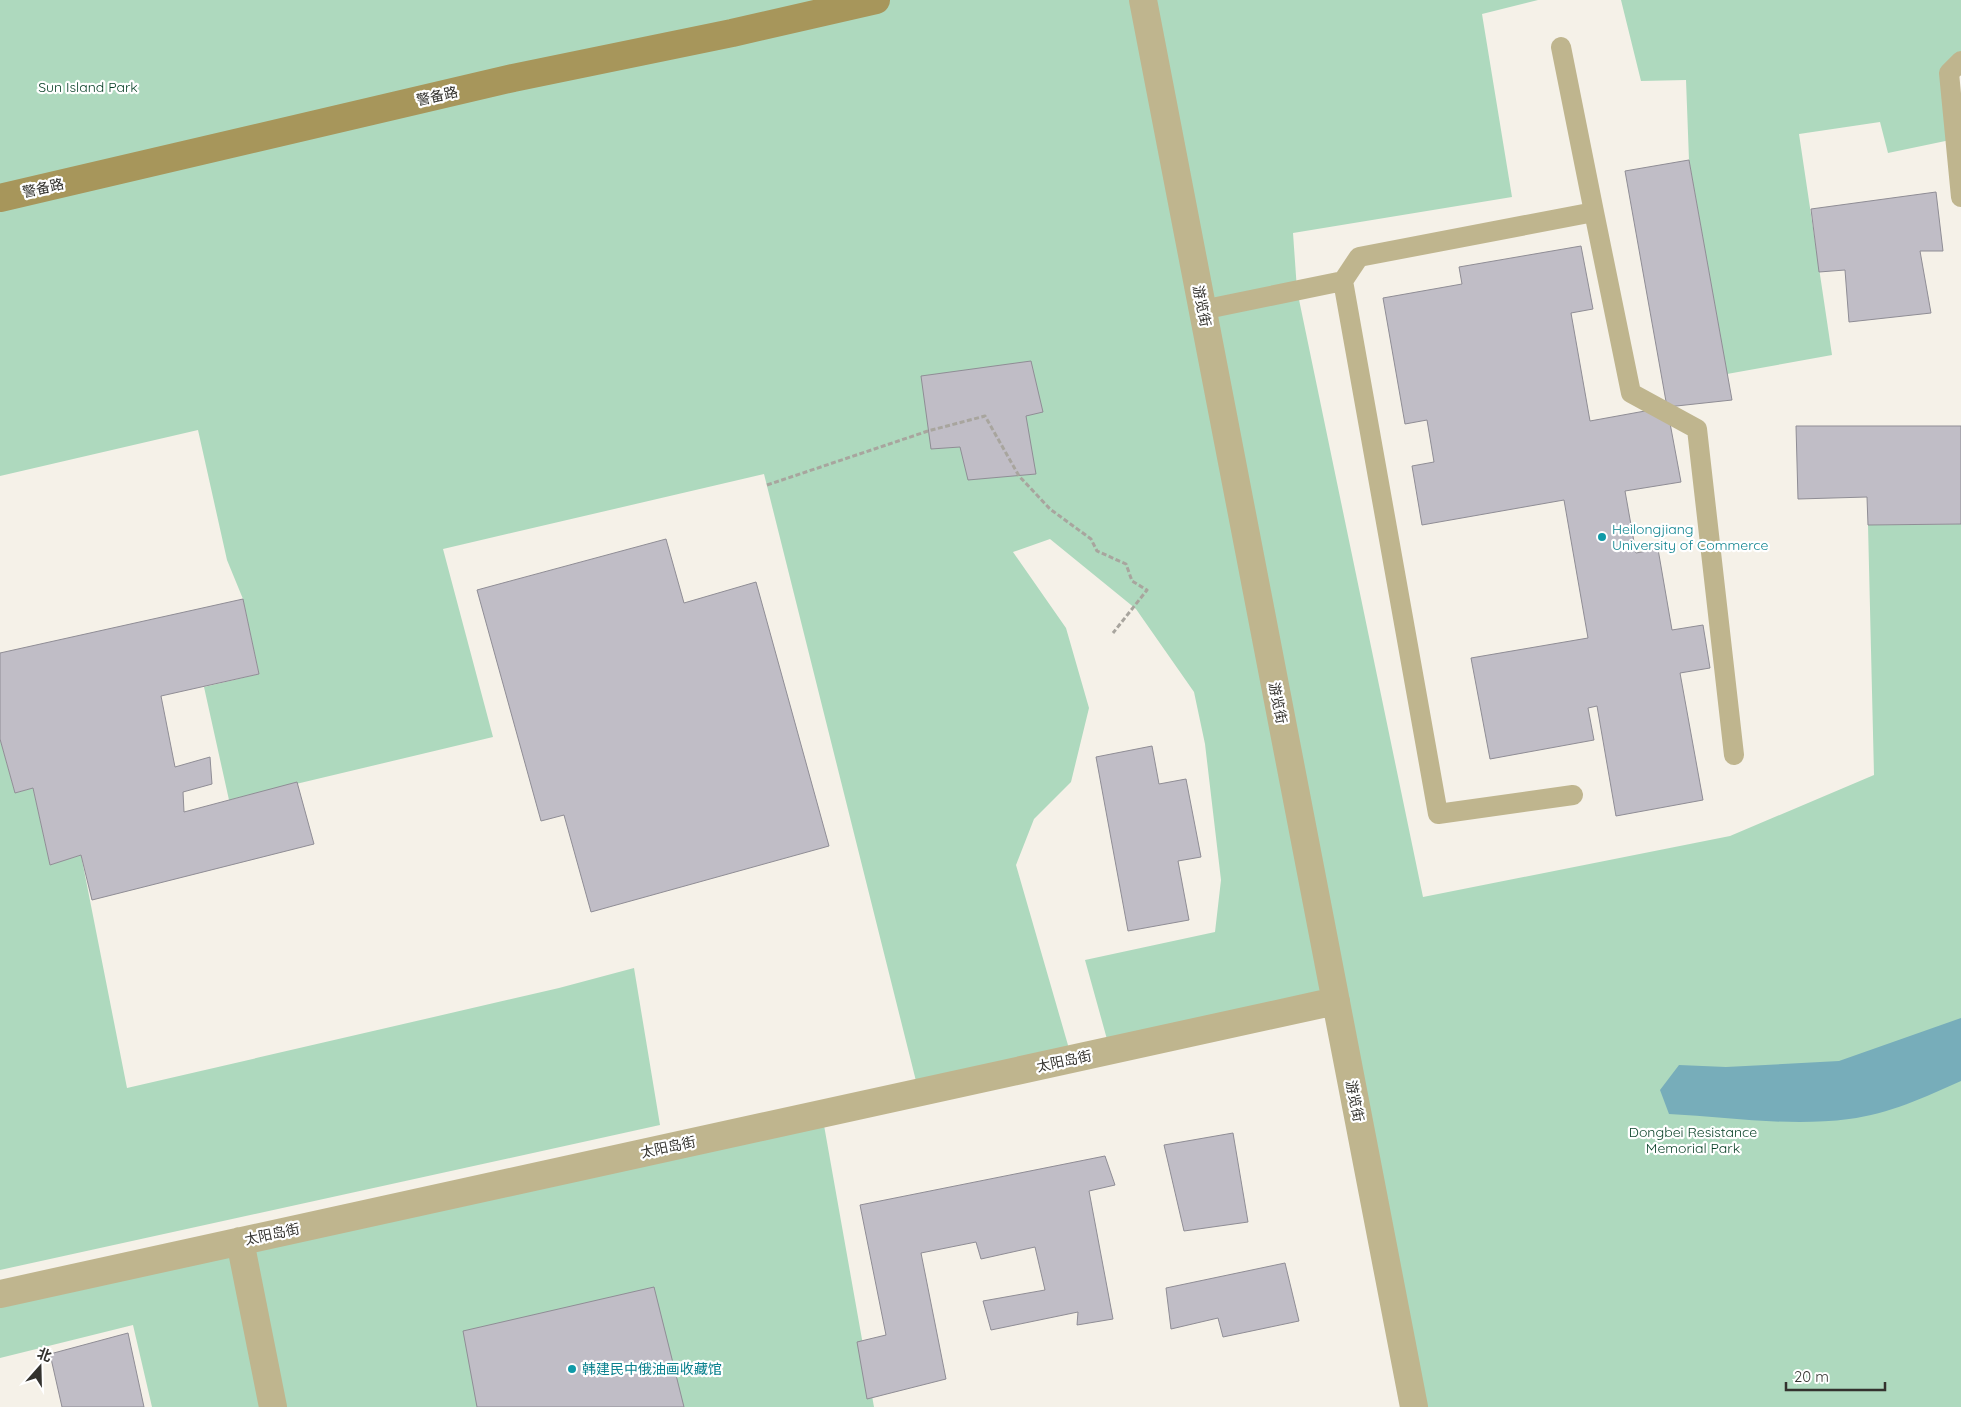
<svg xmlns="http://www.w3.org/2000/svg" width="1961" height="1407" font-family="Quicksand,'Noto Sans SC',sans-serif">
<rect width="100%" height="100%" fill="#f5f1e8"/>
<path fill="#aed9be" d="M0,0H1538L1482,14L1512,197L1293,233L1297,290L1423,897L1730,836L1874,775L1868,525L1961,524V1407H1414L1336,1002L1110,1050L1085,960L1215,932L1221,880L1205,744L1194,692L1136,609L1050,539L1013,552L1066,628L1089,708L1071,782L1034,819L1016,865L1072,1059L919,1093L764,474L443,549L493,737L229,800L204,687L259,674L243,599L227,560L198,430L0,476Z
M1621,0H1961V61L1949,73L1955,139L1888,153L1880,122L1799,134L1832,355L1727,374L1689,160L1686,80L1641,81Z
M0,739L15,793L33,788L50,865L81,855L127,1088L559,988L634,968L660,1125L0,1270Z
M822,1114L874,1407H152L133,1325L0,1358V1294Z"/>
<path fill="#77adba" d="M1961,1018V1081C1925,1097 1889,1114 1849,1119C1789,1127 1729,1117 1669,1114L1660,1090L1679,1065L1726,1067L1839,1061Z"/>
<path fill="#c0bdc6" stroke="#8f8d95" d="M1689,160L1732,400L1667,407L1625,171Z
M1936,192L1943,251H1920L1931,313L1849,322L1845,270L1819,272L1811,209Z
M1581,246L1593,309L1571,313L1590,421L1667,407L1681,482L1625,491L1636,553L1658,549L1672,630L1703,625L1710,668L1680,673L1703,800L1616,816L1597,706L1588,708L1594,740L1490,759L1471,658L1588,638L1564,500L1422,525L1412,466L1434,462L1427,420L1405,424L1383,298L1462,284L1459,267Z
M1031,361L1043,412L1026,416L1036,474L968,480L960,447L931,449L921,376Z
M1796,426H1961V524L1868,525L1867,497L1798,499Z
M666,539L684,603L756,582L829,846L591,912L564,815L541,821L477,590Z
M243,599L259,674L161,696L175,767L210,757L212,784L183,792L184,812L297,782L314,844L92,900L81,855L50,865L33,788L15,793L0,739V653Z
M1152,746L1159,784L1186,779L1201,857L1178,861L1189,920L1128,931L1096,757Z
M1233,1133L1248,1222L1184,1231L1164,1145Z
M1105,1156L1115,1185L1089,1191L1113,1319L1077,1325L1078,1312L991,1330L983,1301L1045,1290L1035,1247L981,1259L976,1242L921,1253L946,1379L867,1399L857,1342L886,1335L860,1205Z
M1285,1263L1299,1321L1223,1337L1218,1318L1171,1329L1166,1288Z
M654,1287L684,1407H477L463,1331Z
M128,1333L144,1407H62L50,1354Z"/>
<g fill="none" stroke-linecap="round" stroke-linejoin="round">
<path stroke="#a8a59e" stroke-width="3" stroke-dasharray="5 2.5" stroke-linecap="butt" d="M767,485L928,431L985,416L1019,476L1050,509L1091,539L1097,551L1126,564L1132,581L1147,590L1113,633"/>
<path stroke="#bfb58e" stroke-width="20" d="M1961,61L1949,73L1961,197
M1594,212L1631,393L1697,429L1734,755
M1343,281L1359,257L1594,212L1561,47
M1202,310L1343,281L1438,814L1573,795"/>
<path stroke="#bfb58e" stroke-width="28" d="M1143,0L1414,1407
M240,1241L273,1407
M0,1294L1336,1001"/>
<path stroke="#a7965b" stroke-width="28" d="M0,198L513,78L732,33L876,0"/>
</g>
<g fill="#0f9aa8" stroke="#fff" stroke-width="2">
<circle cx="1602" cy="537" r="5"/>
<circle cx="572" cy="1369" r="5"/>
</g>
<g text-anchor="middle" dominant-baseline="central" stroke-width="4.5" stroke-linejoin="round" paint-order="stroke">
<g font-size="14" fill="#053e24" stroke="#fff">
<text x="88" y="87">Sun Island Park</text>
<text x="1693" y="1132">Dongbei Resistance<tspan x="1693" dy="16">Memorial Park</tspan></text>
</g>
<g font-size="14" fill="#33322e" stroke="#fff">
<text transform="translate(437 96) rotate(-13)">警备路</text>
<text transform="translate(43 188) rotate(-13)">警备路</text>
<text transform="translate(1202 306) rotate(79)">游览街</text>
<text transform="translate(1278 703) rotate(79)">游览街</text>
<text transform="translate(1064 1061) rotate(-12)">太阳岛街</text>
<text transform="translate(1355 1101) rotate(79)">游览街</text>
<text transform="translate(668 1147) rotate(-12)">太阳岛街</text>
<text transform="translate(272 1234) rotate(-12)">太阳岛街</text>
</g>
<g font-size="14" fill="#0d838f" stroke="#fff" text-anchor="start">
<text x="1612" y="529">Heilongjiang<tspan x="1612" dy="16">University of Commerce</tspan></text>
<text x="582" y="1369">韩建民中俄油画收藏馆</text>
</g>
</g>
<g transform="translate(40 1367) rotate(20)" stroke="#ffffff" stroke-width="4" paint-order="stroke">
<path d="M0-4L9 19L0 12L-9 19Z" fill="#33322e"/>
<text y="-8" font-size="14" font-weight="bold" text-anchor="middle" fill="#33322e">北</text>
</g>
<path d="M1786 1382v8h99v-8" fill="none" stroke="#33322e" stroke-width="2.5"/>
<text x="1794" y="1382" font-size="15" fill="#33322e" stroke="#ffffff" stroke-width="4" paint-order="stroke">20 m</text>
</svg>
